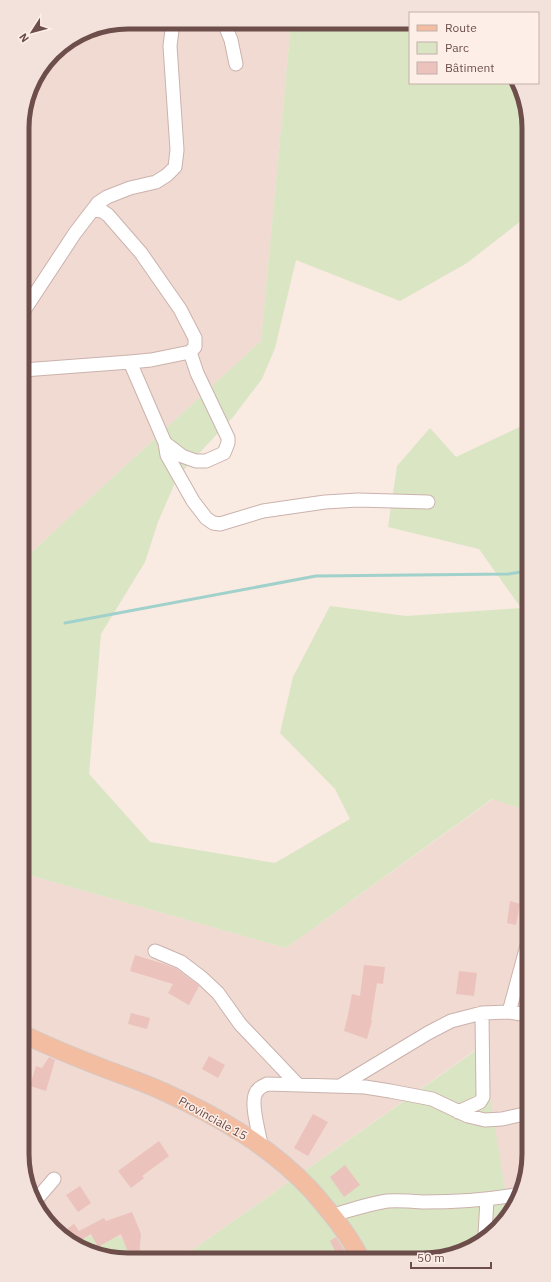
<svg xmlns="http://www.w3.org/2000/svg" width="551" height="1282" font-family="'IBM Plex Sans',sans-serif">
<rect width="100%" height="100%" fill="#f9eae2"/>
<path fill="#f0dad2" d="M128,22L291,23L261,341L24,559L22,120L33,81L58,48L87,30Z
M493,799L528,811L529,1161L521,1195L509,1214L481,1046L181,1258H152L110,1232L74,1240L53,1229L26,1182L25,874L286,948Z"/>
<path fill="#dae5c3" d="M291,23L410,24V83H515L525,100L526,217L467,263L400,301L296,260L275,348L262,379L233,417L178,476L158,522L145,562L101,634L89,774L150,842L275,863L350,819L335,789L280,733L293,677L330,606L406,616L521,608L479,549L388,527L397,466L430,428L456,457L526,424L528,811L492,799L286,948L25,874L24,559L261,341Z
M482,1046L509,1214L503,1224L451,1256L181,1258Z
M110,1232L151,1256L152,1258H107L74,1240Z"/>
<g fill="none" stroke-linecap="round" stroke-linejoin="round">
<path stroke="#a1d1cb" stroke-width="3" d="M65,623L316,576L508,574L527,571"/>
</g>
<path fill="#ecc2bd" d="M510,901L520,904L516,925L507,923Z
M135,955L164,964L177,969L197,984L199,986L189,1005L168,993L173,984L130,971Z
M364,965L385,967L383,984L377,983L371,1020L372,1021L367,1039L344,1031L348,1015L352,994L360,996Z
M459,971L477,973L474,996L456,994Z
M131,1013L150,1018L147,1029L128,1024Z
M209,1056L225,1065L218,1078L202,1069Z
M49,1057L55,1060L46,1091L30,1086L36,1066L42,1068Z
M313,1114L328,1122L308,1156L294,1148Z
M159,1141L169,1156L142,1176L144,1178L131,1188L118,1171Z
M345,1165L360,1185L344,1197L330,1177Z
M80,1186L91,1203L78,1212L66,1195Z
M132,1212L141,1234L139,1258H130L121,1234L98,1247L91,1234L78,1242L61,1233L74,1224L79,1231L104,1218L106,1221Z
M336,1237L341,1245L349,1257H338L330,1241Z"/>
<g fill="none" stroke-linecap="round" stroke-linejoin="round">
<g stroke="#cbb2ad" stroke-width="15">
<path id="minor" d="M224,23L231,40L236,64
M23,312L75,233L98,203L107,197L130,188L156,182L167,175L175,167L177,150L170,46L173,22
M130,362L165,443L182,456L196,461H206L224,453L228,443V438L197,373L190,352
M23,370L130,362L151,360L190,352L195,347V338L180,309L141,253L108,215L102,211L93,210
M165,443L167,455L193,501L206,518L213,523L220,524L263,511L325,502L358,500L428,502
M155,951L181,962L202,978L218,993L240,1024L298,1085
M509,1012L528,942
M340,1086L428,1033L451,1021L482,1013L509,1012L528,1015
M458,1112L480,1102L483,1097L482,1013
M261,1145C259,1132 251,1106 255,1095C257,1089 261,1087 267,1084L365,1087L390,1091L432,1099L468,1116L485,1120L502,1119L529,1113
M36,1200L54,1179
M333,1215C351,1210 368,1204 387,1201C399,1200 411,1201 423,1202C456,1202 489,1200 521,1194
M485,1235L487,1199"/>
</g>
<g stroke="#d4cac9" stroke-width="19">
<path id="major" d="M25,1035C50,1047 77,1058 103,1068C123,1076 143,1082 162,1091C218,1116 270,1146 312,1191C330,1212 347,1232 360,1257"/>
</g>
<use href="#minor" stroke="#fff" stroke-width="13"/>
<use href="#major" stroke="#f2bda1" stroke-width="17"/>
</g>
<g text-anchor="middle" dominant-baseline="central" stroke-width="3" stroke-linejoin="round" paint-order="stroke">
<g font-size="12" fill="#6e4e4b" stroke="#fdefe8">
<text transform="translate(213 1118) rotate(29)">Provinciale 15</text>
</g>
</g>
<path d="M0 0H551V1282H0ZM128 29H423A99 99 0 0 1 522 128V1154A99 99 0 0 1 423 1253H128A99 99 0 0 1 29 1154V128A99 99 0 0 1 128 29Z" fill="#f2e2db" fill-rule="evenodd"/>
<path fill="none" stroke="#6e4e4b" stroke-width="5" d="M128 29H423A99 99 0 0 1 522 128V1154A99 99 0 0 1 423 1253H128A99 99 0 0 1 29 1154V128A99 99 0 0 1 128 29Z"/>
<rect x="409" y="12" width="130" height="72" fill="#fdefe8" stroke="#c4afa9"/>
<rect x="417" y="25" width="20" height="6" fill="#f2bda1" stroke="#c4afa9"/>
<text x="445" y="32" font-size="12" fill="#6e4e4b">Route</text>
<rect x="417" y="42" width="20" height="12" fill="#dae5c3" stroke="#c4afa9"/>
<text x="445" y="52" font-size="12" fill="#6e4e4b">Parc</text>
<rect x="417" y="62" width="20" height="12" fill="#ecc2bd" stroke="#c4afa9"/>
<text x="445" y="72" font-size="12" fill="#6e4e4b">Bâtiment</text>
<g transform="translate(32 32) rotate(234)" stroke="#fdefe8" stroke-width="3" paint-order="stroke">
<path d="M0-3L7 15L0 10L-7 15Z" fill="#6e4e4b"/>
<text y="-6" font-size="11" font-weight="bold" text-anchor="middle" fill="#6e4e4b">N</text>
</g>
<path d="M411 1262v6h80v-6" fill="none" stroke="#6e4e4b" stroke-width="2"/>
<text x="417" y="1262" font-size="12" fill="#6e4e4b" stroke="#fdefe8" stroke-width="3" paint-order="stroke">50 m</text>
</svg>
